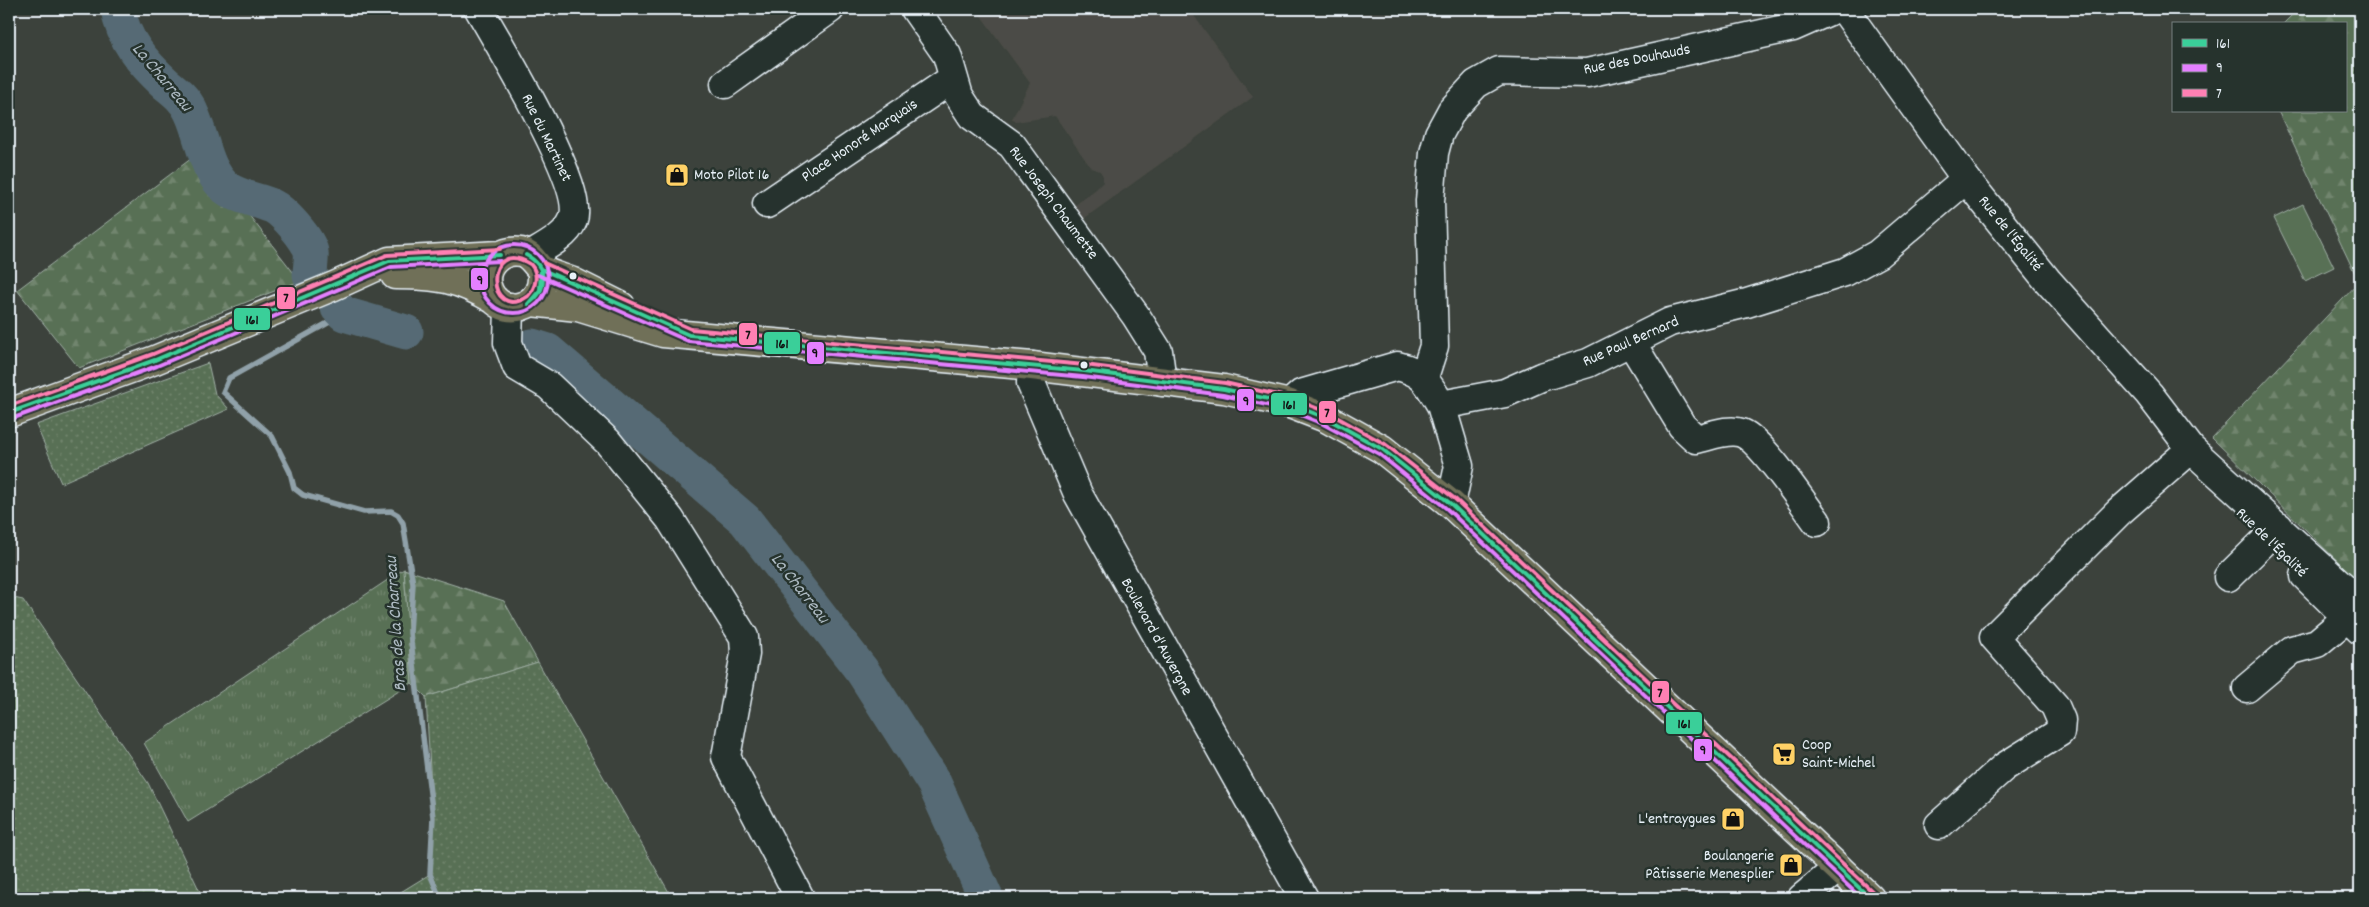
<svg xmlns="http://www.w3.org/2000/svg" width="2369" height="907" font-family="Dekko,sans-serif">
<defs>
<pattern id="grass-tufts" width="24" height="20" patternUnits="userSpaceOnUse" patternTransform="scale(1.25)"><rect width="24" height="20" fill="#597055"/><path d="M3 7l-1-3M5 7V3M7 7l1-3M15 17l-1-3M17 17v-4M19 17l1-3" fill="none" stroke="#71856e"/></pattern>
<pattern id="forest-firs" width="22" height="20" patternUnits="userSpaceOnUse" patternTransform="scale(1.25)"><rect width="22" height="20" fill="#597055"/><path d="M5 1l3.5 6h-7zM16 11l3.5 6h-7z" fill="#71856e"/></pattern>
<pattern id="garden-dots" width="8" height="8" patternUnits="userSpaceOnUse" patternTransform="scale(1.25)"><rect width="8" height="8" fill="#597055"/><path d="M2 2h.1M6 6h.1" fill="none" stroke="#71856e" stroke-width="1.8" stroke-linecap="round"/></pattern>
</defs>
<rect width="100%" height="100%" fill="#3c423c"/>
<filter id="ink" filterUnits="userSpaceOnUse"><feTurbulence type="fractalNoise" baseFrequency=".02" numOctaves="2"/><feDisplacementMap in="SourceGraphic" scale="10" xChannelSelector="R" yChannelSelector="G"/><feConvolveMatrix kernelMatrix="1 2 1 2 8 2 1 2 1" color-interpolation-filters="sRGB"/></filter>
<g filter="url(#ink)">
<path fill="#4c4c46" d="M976,9H1187L1195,17L1253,97L1082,220L1074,206L1096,189L1103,182V176L1100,171L1091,168L1055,116L1016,122L1012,119L1030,83Z"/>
<path fill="url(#grass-tufts)" stroke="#a0b0a6" d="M404,569L412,683L188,822L144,743Z"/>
<path fill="url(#forest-firs)" stroke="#a0b0a6" d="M2298,9H2360V583L2212,438L2359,282L2278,111H2345V24H2283Z
M200,152L300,281L79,368L17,290Z
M404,569L504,601L538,662L426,697L412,683Z"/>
<path fill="#597055" stroke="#a0b0a6" d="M2303,204L2334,267L2305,281L2274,218Z"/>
<path fill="url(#garden-dots)" stroke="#a0b0a6" d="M208,363L215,394L229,409L61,483L36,425Z
M9,597L23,600L148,783L203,898H9Z
M538,662L670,894L652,898H391L430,874L432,805L426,697Z"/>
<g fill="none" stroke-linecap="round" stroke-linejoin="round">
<path stroke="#90a1a9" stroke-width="5.5" d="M344,314L229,378L223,392L272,436L290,472L294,488L303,495L364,512L391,511L398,515L403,523L413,584L410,633L433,817L430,874L440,898"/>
<path stroke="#566b74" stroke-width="35" d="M118,9C123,40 143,63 166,84C176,92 186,100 191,112C203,137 204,169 226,188C238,197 258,200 272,206C283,211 309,240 311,252C312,259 310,268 310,275
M338,308L344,314L406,332
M532,346L548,351L745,520L863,672L934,783L986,898"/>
<g stroke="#e8f1f8" stroke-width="31">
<path id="minor" d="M479,9C499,44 586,187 573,220C567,236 545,247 530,256
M915,9L947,55L959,96L972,116L1012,145L1136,316L1158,351L1162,382
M1844,9L1966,179L2047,280L2149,394L2191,449L2360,602
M725,84L830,9
M767,204L952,79
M509,307L508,343L517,367L549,386L608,442L670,519L744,637L745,654L726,757L800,898
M1631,342L1682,426L1696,439C1710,436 1729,428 1742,433C1761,440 1803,503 1817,522
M1032,366L1031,383L1078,494L1304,898
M1424,377L1434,346L1430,201L1434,153L1439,134L1452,110L1476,84L1499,71L1587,73L1793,27L1834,9
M1290,404L1301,394L1397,366C1424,372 1427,382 1441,405L1505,393L1541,377L1588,363L1670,322L1747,303L1845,272L1878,254L1966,179
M1441,405L1459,466L1451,504
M2305,576L2360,630
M2228,577L2279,527
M2247,688L2292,650L2317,643L2360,607
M1939,825L2004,767L2060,732L2061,720L2055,706L1994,637L2119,512L2191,449
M1802,898L1838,868"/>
</g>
<g stroke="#e8f1f8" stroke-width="31">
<path id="major" d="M541,269C550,309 497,323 487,286C482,266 501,248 521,252C532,255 533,262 541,269C549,275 564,278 573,282C589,290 605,298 621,306
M395,275C439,275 457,278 495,300
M531,302L578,307L663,333L1032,366L1224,389L1290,404L1326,418L1382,449L1451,504L1870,898
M9,413L155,360L334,286L389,261L500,255"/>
</g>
<use href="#minor" stroke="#26332d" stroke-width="28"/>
<use href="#major" stroke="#706f59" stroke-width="28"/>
<g stroke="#26332d" stroke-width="8">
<path id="bus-1" d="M526,255C547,266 549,290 528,304
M541,269L689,335L1084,371L1224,389L1290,404L1326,418L1382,449L1451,504L1870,898
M528,304L540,290L541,269
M9,413L155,360L389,261L500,255"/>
</g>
<g stroke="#26332d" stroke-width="8">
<path id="bus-2" d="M480 279a34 34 0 1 1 68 0a34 34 0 1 1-68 0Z
M538,275L688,341L1083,377L1223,395L1288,410L1323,424L1379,454L1447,509L1861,898
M11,419L157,366L391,267L500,261"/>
</g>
<g stroke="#26332d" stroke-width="8">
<path id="bus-3" d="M544,263L691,329L1085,365L1225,383L1291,398L1329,413L1385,444L1455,499L1874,893
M530,264C482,235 486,325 528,296C536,287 539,274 531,265
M9,406L153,354L387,255L500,249"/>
</g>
<use href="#bus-1" stroke="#3acf99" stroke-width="4"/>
<use href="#bus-2" stroke="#e480ff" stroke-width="4"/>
<use href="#bus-3" stroke="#ff80b3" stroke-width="4"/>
</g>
</g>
<defs>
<g id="shop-square" transform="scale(1.25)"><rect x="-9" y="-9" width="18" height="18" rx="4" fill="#ffd166" stroke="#26332d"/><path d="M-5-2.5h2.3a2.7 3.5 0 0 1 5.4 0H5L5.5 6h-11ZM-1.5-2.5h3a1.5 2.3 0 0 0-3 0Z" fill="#111"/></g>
<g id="supermarket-square" transform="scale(1.25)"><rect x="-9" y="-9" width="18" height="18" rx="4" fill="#ffd166" stroke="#26332d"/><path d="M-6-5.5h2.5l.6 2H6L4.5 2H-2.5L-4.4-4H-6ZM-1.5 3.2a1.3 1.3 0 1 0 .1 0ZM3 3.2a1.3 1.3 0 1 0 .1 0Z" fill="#111"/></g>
</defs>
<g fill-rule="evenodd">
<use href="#shop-square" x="677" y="175"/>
<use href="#supermarket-square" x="1784" y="754"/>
<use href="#shop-square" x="1733" y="819"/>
<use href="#shop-square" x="1791" y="865"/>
</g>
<g fill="#e8f1f8" stroke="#26332d" stroke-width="2">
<circle cx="573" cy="276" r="4.5"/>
<circle cx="1084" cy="365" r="4.5"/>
</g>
<g text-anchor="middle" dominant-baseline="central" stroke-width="5" stroke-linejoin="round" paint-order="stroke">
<g font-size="16" fill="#e8f1f8" stroke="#26332d">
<text transform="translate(1637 60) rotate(-11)">Rue des Douhauds</text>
<text transform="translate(546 138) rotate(64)">Rue du Martinet</text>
<text transform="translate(860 141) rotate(-34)">Place Honoré Marquais</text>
<text transform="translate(1053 203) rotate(53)">Rue Joseph Chaumette</text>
<text transform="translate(2010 234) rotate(51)">Rue de l'Égalité</text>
<text transform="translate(1631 342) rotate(-24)">Rue Paul Bernard</text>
<text transform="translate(2271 543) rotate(44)">Rue de l'Égalité</text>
<text transform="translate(1156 637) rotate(61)">Boulevard d'Auvergne</text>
</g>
<g font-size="16" fill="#e8f1f8" stroke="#26332d" text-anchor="start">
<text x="694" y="175">Moto Pilot 16</text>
<text x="1802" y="745">Coop<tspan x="1802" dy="18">Saint-Michel</tspan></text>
<text x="1716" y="819" text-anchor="end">L'entraygues</text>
<text x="1774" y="856" text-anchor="end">Boulangerie<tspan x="1774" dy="18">Pâtisserie Menesplier</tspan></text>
</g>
<g font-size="18" font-style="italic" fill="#aebbc3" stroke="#26332d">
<text transform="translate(161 78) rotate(50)">La Charreau</text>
<text transform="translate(799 589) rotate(52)">La Charreau</text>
<text transform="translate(397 624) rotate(-94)">Bras de la Charreau</text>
</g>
</g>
<g stroke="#26332d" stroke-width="2">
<rect x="470" y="267" width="19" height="24" rx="5" fill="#e480ff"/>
<rect x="276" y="286" width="20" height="24" rx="5" fill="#ff80b3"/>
<rect x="233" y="307" width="38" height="24" rx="5" fill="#3acf99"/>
<rect x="738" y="322" width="20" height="24" rx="5" fill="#ff80b3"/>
<rect x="763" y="331" width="38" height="24" rx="5" fill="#3acf99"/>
<rect x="806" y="341" width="19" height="24" rx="5" fill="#e480ff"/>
<rect x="1236" y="388" width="19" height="24" rx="5" fill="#e480ff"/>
<rect x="1270" y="392" width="38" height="24" rx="5" fill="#3acf99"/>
<rect x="1318" y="400" width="19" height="24" rx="5" fill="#ff80b3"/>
<rect x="1651" y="680" width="19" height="24" rx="5" fill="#ff80b3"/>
<rect x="1665" y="711" width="38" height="24" rx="5" fill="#3acf99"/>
<rect x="1693" y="738" width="20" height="24" rx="5" fill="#e480ff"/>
</g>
<g font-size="14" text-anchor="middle" font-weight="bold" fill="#111">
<text x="480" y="284">9</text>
<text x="286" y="302">7</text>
<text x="252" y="324">161</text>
<text x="748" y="339">7</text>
<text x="782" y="348">161</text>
<text x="815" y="357">9</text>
<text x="1246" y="405">9</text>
<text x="1289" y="409">161</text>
<text x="1327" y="417">7</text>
<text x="1660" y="697">7</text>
<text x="1684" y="728">161</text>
<text x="1703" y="754">9</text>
</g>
<rect width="2369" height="907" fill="none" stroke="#26332d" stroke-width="30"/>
<rect x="15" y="15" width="2339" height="877" fill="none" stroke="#e8f1f8" stroke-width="2" filter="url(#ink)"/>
<rect x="2172" y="22" width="175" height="90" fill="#26332d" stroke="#747f7e"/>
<rect x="2182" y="39" width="25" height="8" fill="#3acf99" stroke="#747f7e"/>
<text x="2216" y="48" font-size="15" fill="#e8f1f8">161</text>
<rect x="2182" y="64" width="25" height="8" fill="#e480ff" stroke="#747f7e"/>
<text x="2216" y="72" font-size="15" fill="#e8f1f8">9</text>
<rect x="2182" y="89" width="25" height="8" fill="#ff80b3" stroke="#747f7e"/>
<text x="2216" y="98" font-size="15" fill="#e8f1f8">7</text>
</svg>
